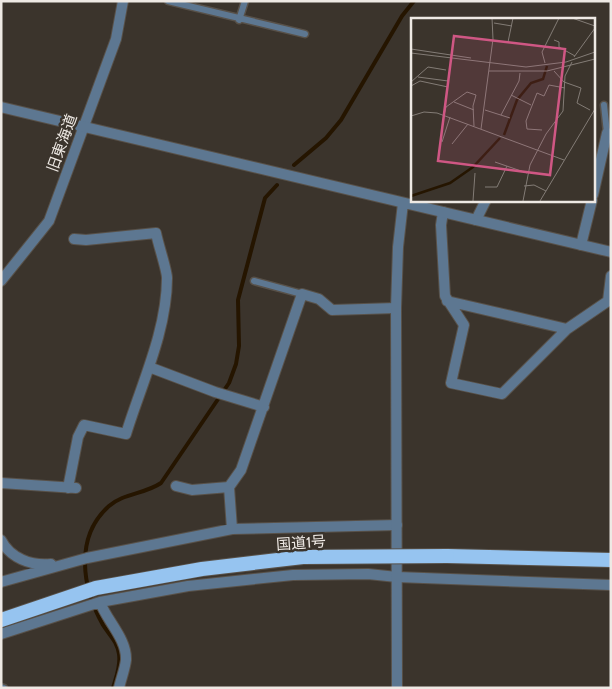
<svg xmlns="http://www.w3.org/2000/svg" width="612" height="689" font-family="Cabin,'Noto Sans JP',sans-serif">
<rect width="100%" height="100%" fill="#3b342c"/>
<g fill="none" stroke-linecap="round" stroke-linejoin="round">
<path stroke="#251500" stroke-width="4" d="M294,165L326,138L341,120L402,16L414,1
M113,688C116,677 121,666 119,654C117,641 110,636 103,625C82,588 74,537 109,506C124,493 145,494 161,483L229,383L236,364L239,346L238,300L265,198L277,185"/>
<g stroke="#585149" stroke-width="9">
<path id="service" d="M168,1L305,34
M239,20L245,1
M604,105L607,133
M254,281L302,294
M1,687L4,688"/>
</g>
<g stroke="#585149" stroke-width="12">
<path id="minor" d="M593,195L607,133
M443,212L441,225L445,296L464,325L451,383L502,394L567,329L608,301L611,276
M476,220L486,200
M581,245L592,200
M1,281L49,221L116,39L123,1
M447,301L567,329
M149,367L215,392L264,407
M1,483L76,488
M176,486L192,490L229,487
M68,488L78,437L84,425L126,434C141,385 167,331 167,278C167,270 158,244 156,233L86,240L74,239
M232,529L229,487L241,470L302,294L319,299L332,310L396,308
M1,540C10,558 31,566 51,564
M1,582L87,558L232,529L397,525
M100,602C107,621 127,639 126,660C125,669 121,679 119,688
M1,634L100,602L188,586L293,575L368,574L397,577"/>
</g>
<g stroke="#585149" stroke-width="12">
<path id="tertiary" d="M1,107L611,252
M397,577L611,585
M397,688L396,308L398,247L403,203"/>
</g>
<g stroke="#585149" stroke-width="16">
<path id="trunk" d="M447,556L611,560"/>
</g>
<use href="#service" stroke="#5d7791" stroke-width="6"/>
<use href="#minor" stroke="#5d7791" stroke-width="10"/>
<use href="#tertiary" stroke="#5d7791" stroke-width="10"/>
<use href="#trunk" stroke="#96c4f0" stroke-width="14"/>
<g stroke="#585149" stroke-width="16" stroke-linecap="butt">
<path id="trunk-bridge" d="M1,620L96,588L202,569L303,557L447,556"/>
</g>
<use href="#trunk-bridge" stroke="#96c4f0" stroke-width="14"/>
</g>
<g text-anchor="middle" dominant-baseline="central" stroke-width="5" stroke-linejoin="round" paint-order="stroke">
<g font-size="15" fill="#eee9e4" stroke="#3b342c">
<text transform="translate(62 143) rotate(-70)">旧東海道</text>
<text transform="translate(301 543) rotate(-4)">国道1号</text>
</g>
</g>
<g transform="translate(411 18)">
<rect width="184" height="184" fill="#3b342c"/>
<path fill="none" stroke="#251500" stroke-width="2.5" d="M93,117L106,82L120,65L132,61L136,48M0,178L39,165L62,149L89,120"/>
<path fill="none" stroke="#837c76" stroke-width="1" d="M161,0L184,8M83,5L101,8M143,22L148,24V29L164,38M97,24L102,0M0,31L60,40M0,35L115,49L155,44L184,34M163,39L184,10M134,45L131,34L148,0M78,53H136L184,41M143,53L153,64L170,70L166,85L179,92M7,59L37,63M0,64L17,49L35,52M138,67L154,70M0,68L9,63L37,69M100,77L120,87M43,84L63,92M74,92L99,100M33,97L35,89L56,74L65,77L62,88L63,108M90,97L108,63L109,55M0,98L13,94L26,95L153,142M70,111L82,21L81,0M131,112L116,111L115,103L126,75L133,78L138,67M31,124L39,99M41,126L57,106M84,144L116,155M113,168L123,167L135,173M74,169H86L96,148M62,183L64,155M112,183L119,147L135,116L152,93L154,58L161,44M129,183L184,91"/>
<path fill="#cf5784" fill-opacity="0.15" stroke="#cf5784" stroke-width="2.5" d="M43,18L154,31L139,157L27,143Z"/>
<rect width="184" height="184" fill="none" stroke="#eee9e4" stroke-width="2.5"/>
</g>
<rect width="612" height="689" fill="none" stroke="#eee9e4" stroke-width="5"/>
</svg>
